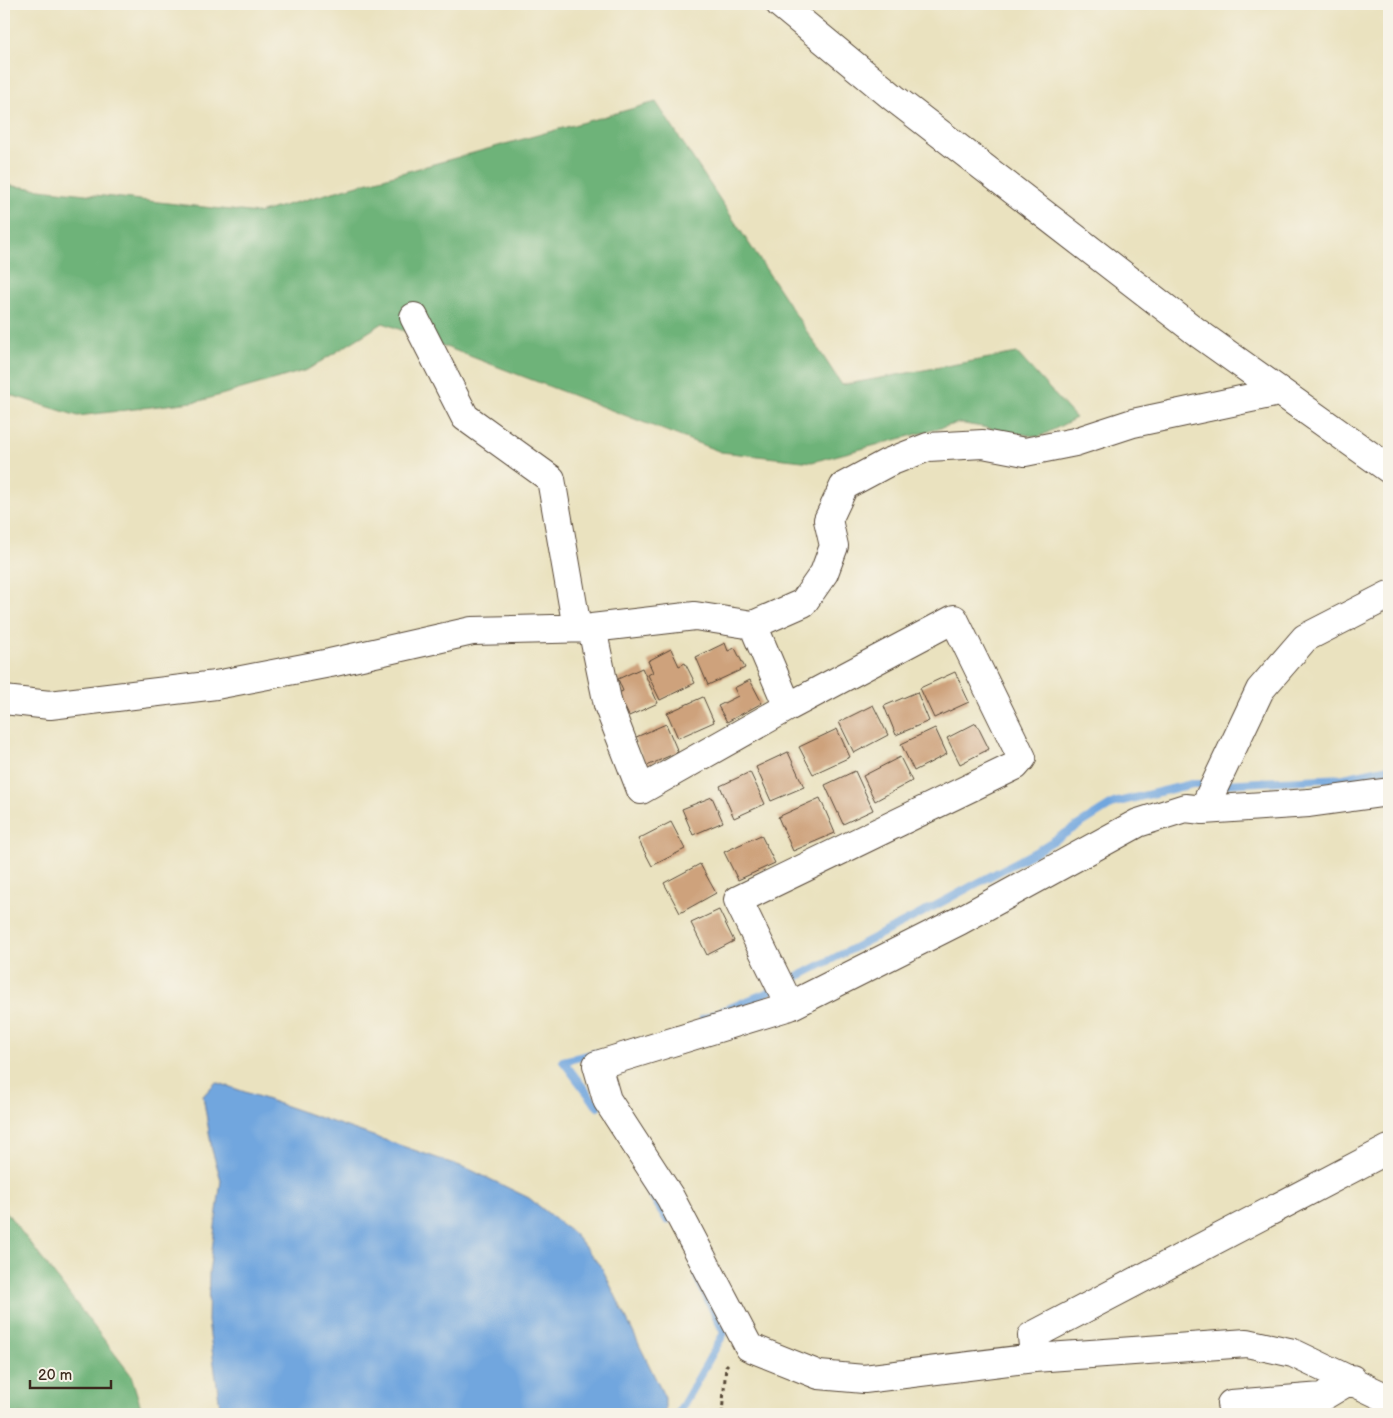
<svg xmlns="http://www.w3.org/2000/svg" width="1393" height="1418" font-family="'Balsamiq Sans',sans-serif">
<rect width="100%" height="100%" fill="#f7f3e8"/>
<filter id="ink" filterUnits="userSpaceOnUse"><feTurbulence type="fractalNoise" baseFrequency=".02" numOctaves="2"/><feDisplacementMap in="SourceGraphic" scale="10" xChannelSelector="R" yChannelSelector="G"/><feConvolveMatrix kernelMatrix="1 2 1 2 8 2 1 2 1" color-interpolation-filters="sRGB"/></filter>
<filter id="wash" filterUnits="userSpaceOnUse"><feTurbulence type="fractalNoise" baseFrequency=".0096" numOctaves="4" result="noise"/><feDisplacementMap in="SourceGraphic" scale="20" xChannelSelector="R" yChannelSelector="G"/><feGaussianBlur stdDeviation="1.12" result="paint"/><feColorMatrix in="noise" values="0 0 0 0 0 0 0 0 0 0 0 0 0 0 0 0 0 1.4 0 .05"/><feComposite in="paint" operator="in"/></filter>
<g filter="url(#wash)">
<rect width="100%" height="100%" fill="#eae2bf"/>
<path fill="#6eb379" stroke="#546e4c" d="M656,102L842,385L1017,353L1076,418L1039,437L959,423L812,462L721,452L383,323L307,370L200,401L78,416L4,393V185L258,213Z
M4,1209L131,1375L143,1414H4Z"/>
<path fill="#71a6de" stroke="#56687e" d="M216,1082L469,1169L529,1198L575,1235L602,1268L665,1398V1414H221L208,1321L209,1273L221,1180L212,1150L203,1096Z"/>
<g fill="none" stroke-linecap="round" stroke-linejoin="round">
<path stroke="#71a6de" stroke-width="8" d="M1222,784L1344,778L1389,768
M703,1019L764,994L918,915L1037,851L1114,803L1192,784H1210
M597,1053L563,1061L598,1107
M643,1181L667,1220
M678,1414L724,1333L697,1277"/>
</g>
<g id="blocks">
<path fill="#cea27b" d="M725,643L728,651L735,648L745,668L708,685L696,657Z
M671,649L679,666L685,663L695,683L660,700L648,675L653,672L648,661Z
M642,668L658,703L629,716L618,693L623,691L618,679Z
M955,672L969,702L934,718L920,688Z
M750,680L762,703L727,722L718,706L738,696L734,688Z
M917,692L929,721L896,735L884,706Z
M703,697L714,722L678,738L667,713Z
M873,705L888,735L854,753L839,722Z
M976,723L989,749L960,764L947,738Z
M666,724L678,752L647,766L634,738Z
M935,728L947,754L914,771L901,744Z
M837,729L850,757L813,774L799,747Z
M788,752L804,787L771,801L756,767Z
M900,757L912,781L875,801L863,776Z
M855,771L873,810L843,824L825,785Z
M750,772L765,804L734,818L720,786Z
M712,797L723,822L693,835L682,809Z
M820,798L835,833L793,851L778,817Z
M671,822L685,849L652,866L638,839Z
M761,835L775,863L738,880L724,852Z
M700,864L716,893L680,913L664,883Z
M719,910L734,941L707,955L691,923Z"/>
</g>
</g>
<g filter="url(#ink)">
<use href="#blocks" fill-opacity="0" stroke="#554636" stroke-width="1"/>
<g fill="none" stroke-linecap="round" stroke-linejoin="round">
<g stroke="#554636" stroke-width="30">
<path id="minor" d="M780,4L894,98L1198,333L1389,469
M414,317L465,417L551,479L577,628
M753,625L788,707L954,619L1022,758L1015,766L738,900L790,1006
M592,628L608,705L641,790L788,707
M4,700L50,705L216,685L330,663L472,631L592,628L695,616L753,625L803,603L824,573L834,546L828,520L844,486L887,463L928,447L983,444L1025,452L1075,442L1133,423L1279,392
M1389,792L1309,803L1203,810L1185,808L1138,823L959,921L790,1006L597,1065L607,1100L670,1197L749,1347L819,1375L864,1379L1034,1358L1247,1343L1293,1353L1389,1399
M1203,810L1260,690L1305,638L1389,595
M1034,1358L1032,1336L1389,1149
M1231,1404L1322,1397L1352,1379"/>
</g>
<path stroke="#554636" stroke-width="3" stroke-dasharray="4 4" stroke-linecap="butt" d="M722,1414L726,1366L728,1364"/>
<use href="#minor" stroke="#fff" stroke-width="28"/>
</g>
</g>
<rect width="1393" height="1418" fill="none" stroke="#f7f3e8" stroke-width="20"/>
<path d="M30 1380v8h81v-8" fill="none" stroke="#3b2a1e" stroke-width="2.5"/>
<text x="38" y="1380" font-size="15" fill="#3b2a1e" stroke="#f7f3e8" stroke-width="4" paint-order="stroke">20 m</text>
</svg>
